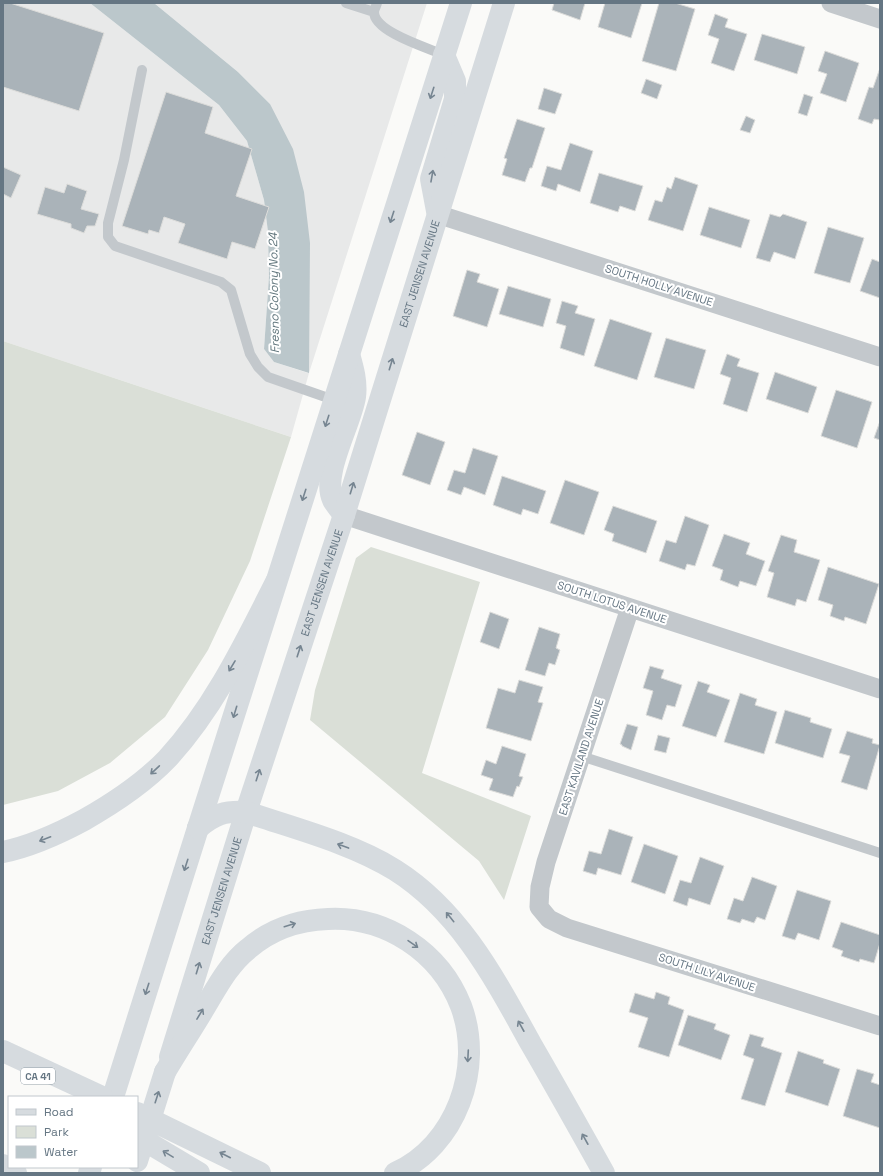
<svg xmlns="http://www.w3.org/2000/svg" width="883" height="1176" font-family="'Space Grotesk',sans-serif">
<rect width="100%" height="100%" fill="#fafaf8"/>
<path fill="#e8e9e9" d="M3,3H90L219,105L247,141L264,200L268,232L269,276L264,349L274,362L308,373L270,104L238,72L154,3H427L309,373L291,437L3,341Z"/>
<path fill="#dadfd7" d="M3,341L291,437L250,561L208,650L165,717L110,763L58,791L3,805Z
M371,547L480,582L422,773L531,816L504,900L479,861L310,720L315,690L356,558Z"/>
<path fill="#bbc7cb" d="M90,3H154L238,72L270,104L293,149L304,192L310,243L309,373L274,362L264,349L269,276L268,232L264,200L247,141L219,105Z"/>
<path fill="#aab3b9" stroke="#dcdcda" d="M3,3H10L104,33L79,111L3,87Z
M554,3H585L580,20L552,10Z
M605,3H642L631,38L598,27Z
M659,3H675L695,9L676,71L642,61Z
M715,14L728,19L725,27L747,34L734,71L711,63L719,39L708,35Z
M762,34L805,47L797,74L754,60Z
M825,51L859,63L846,102L820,93L827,74L818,71Z
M880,68V120L874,119L872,124L858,119L869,87L873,88Z
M646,79L662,85L657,99L641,93Z
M544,88L562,94L555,114L538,109Z
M166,92L213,107L205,133L252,149L236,196L269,207L255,249L232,242L227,259L178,243L185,224L164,217L159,233L149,230L148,234L122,226Z
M804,94L813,97L807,116L798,113Z
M746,116L755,120L750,133L740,130Z
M517,119L545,128L532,168H530L525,182L502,175L507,159L504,158Z
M570,143L593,151L580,192L558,184L556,191L541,186L547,166L561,170Z
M3,167L21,175L11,198L3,194Z
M599,173L643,186L635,211L620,206L618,212L590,203Z
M675,177L698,185L683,231L648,220L655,200L662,202L667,187L671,189Z
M67,184L87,191L81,209L99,214L95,226H87L84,233L71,228V224L37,214L45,187L64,193Z
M709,207L750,220L741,248L700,235Z
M770,214L780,217L783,214L807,222L795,259L774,252L770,262L756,258Z
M828,227L864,238L850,283L814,273Z
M872,259L880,262V298L860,291Z
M467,270L480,274L477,282L499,289L487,327L453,316Z
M508,286L551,299L543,327L499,314Z
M562,301L578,306L575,313L595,319L584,356L560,348L566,326L556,323Z
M610,319L652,333L637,380L594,366Z
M666,338L706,350L694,389L654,377Z
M727,354L740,359L737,366L759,373L747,412L723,404L731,378L720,374Z
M775,372L817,387L808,413L766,399Z
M836,390L872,402L857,448L821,436Z
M880,421V440L874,438Z
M417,432L445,442L430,485L402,475Z
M473,448L498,456L485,495L464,487L461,495L447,490L454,470L465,473Z
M502,476L546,491L538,514L523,509L521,515L493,505Z
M565,480L599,492L584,535L550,523Z
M613,506L657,521L646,553L612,541L614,534L604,530Z
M685,516L709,525L695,566L687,564L685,570L659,561L666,540L676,543Z
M724,534L750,543L746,554L765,561L756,586L740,581L738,587L720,580L723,570L712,566Z
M781,535L797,540L794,552L820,560L806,602L797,599L795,606L767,597L774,573L768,571Z
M828,567L879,584L866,624L845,617L844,621L830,616L833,605L818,600Z
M490,612L509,619L499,649L480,642Z
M539,627L560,634L556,648L560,650L555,665L549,663L545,676L525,670Z
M650,666L664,670L661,678L682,685L675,707L667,705L662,720L646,715L653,691L643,688Z
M519,680L543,687L538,702L543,703L531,741L486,728L498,688L515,693Z
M698,681L710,685L707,692L730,700L716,737L682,726Z
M740,693L757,699L755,705L777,712L764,754L724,742Z
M785,710L811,718L810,722L832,729L823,758L775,743Z
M627,724L638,727L631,750L622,746V745L620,744Z
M847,731L873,739L872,743L880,745L867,790L841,782L850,756L839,753Z
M658,735L670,738L666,753L654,750Z
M502,746L526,754L519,776L523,777L519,787L517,786L513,797L489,790L493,779L481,775L486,760L496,764Z
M609,829L633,837L621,875L598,868L596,875L583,871L589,851L601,854Z
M644,844L678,856L665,894L631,882Z
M700,857L724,866L710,905L689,898L687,906L673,901L680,880L691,883Z
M752,877L777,886L765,920L757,917L754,923L742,919L740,923L727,919L734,898L743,901Z
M797,890L831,901L819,940L798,933L795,940L782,936Z
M841,922L880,935V943L874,963L860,959L859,962L841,956L843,951L832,947Z
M656,992L670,997L668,1004L684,1010L669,1057L638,1047L648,1018L629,1012L635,993L654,999Z
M688,1015L716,1024L714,1029L730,1035L721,1060L678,1045Z
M750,1034L764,1038L761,1046L782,1053L765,1106L741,1099L754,1059L743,1055Z
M798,1051L824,1060L823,1063L840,1069L828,1106L785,1092Z
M857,1069L874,1074L871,1082L880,1085V1128L843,1116Z"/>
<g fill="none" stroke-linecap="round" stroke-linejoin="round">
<path stroke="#c3c8cc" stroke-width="10" d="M346,3L374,12
M377,3C377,5 374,9 374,12C374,32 428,48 444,55
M142,70L124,160L108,223V237L115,246L221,282L231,290L250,354L258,367L268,377L334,400
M581,756L880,853"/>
<path stroke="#c3c8cc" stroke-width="19" d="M831,3L880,19
M437,214L880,357
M344,515L880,689
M630,608L546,862L540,887L539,907L549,919L567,928L880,1026"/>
<g stroke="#d6dbdf" stroke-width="22">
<path d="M437,211L431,179L455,99V81L444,55"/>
<path d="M344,515C340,510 336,505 333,500C321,474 351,424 355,397C357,382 353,368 349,354"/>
<path d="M198,828L461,3"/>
<path id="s1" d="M170,1057L246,812L344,515L504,3"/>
</g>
<path stroke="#d6dbdf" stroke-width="22" d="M113,1097L198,828
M137,1161L165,1072
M89,1173L91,1167"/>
<path stroke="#d6dbdf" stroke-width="22" d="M198,828C215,814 224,811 246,812C293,828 352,843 395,870C460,911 495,979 531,1044C556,1087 580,1130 604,1173
M3,852C32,846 58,834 84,820C114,803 143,784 167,759C214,708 245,643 276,582
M3,1051L102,1097
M165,1072C178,1050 192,1029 205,1007C217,987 229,964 248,949C271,929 298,920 328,919C386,916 440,952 461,1006C484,1068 456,1146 395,1173
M137,1113L260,1173
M137,1136L199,1173
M3,1165L16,1173"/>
</g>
<defs><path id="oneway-shaft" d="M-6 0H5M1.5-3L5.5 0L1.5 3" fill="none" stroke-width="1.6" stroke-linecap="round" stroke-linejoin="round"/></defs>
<g stroke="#768591">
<use href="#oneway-shaft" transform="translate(432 93) rotate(108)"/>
<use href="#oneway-shaft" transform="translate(432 176) rotate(-80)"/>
<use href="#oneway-shaft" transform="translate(392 217) rotate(108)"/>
<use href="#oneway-shaft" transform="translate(391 364) rotate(-73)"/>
<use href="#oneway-shaft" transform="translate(327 421) rotate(108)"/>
<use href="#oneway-shaft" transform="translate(352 488) rotate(-73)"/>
<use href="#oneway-shaft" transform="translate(304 495) rotate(108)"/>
<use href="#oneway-shaft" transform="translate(299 651) rotate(-72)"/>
<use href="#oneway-shaft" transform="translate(232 666) rotate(121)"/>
<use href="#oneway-shaft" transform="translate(235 712) rotate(107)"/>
<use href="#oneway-shaft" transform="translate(155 770) rotate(137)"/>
<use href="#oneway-shaft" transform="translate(258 775) rotate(-72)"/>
<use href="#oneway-shaft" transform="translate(45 839) rotate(159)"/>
<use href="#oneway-shaft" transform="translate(343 846) rotate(-160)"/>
<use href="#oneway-shaft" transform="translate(186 865) rotate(108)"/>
<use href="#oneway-shaft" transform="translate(450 917) rotate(-129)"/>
<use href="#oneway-shaft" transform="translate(290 925) rotate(-17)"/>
<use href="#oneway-shaft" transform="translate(413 944) rotate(35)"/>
<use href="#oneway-shaft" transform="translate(198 968) rotate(-73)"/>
<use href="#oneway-shaft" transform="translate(147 989) rotate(108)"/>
<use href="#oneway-shaft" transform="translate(200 1014) rotate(-59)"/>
<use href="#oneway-shaft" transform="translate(521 1026) rotate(-119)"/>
<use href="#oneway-shaft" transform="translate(468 1056) rotate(93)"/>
<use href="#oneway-shaft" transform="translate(157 1097) rotate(-72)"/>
<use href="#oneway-shaft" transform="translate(585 1139) rotate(-119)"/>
<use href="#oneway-shaft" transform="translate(168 1154) rotate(-149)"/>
<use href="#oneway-shaft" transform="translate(225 1155) rotate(-153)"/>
</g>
<g text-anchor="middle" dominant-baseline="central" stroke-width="4" stroke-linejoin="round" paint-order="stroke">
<rect fill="#fff" stroke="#939fa8" stroke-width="1" x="21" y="1068" width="34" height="16" rx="3"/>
<g font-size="10" font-weight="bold" fill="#657683">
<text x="38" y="1076">CA 41</text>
</g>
<g font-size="11" fill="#657683" stroke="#fff">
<text stroke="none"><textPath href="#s1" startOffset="822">EAST JENSEN AVENUE</textPath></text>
<text transform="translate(659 285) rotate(18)">SOUTH HOLLY AVENUE</text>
<text stroke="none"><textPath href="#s1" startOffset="498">EAST JENSEN AVENUE</textPath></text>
<text transform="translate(612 602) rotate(18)">SOUTH LOTUS AVENUE</text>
<text transform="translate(581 757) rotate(-72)">EAST KAVILAND AVENUE</text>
<text stroke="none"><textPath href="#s1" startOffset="174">EAST JENSEN AVENUE</textPath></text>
<text transform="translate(707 972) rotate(18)">SOUTH LILY AVENUE</text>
</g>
<g font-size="12" font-style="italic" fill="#60757c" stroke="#fff">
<text transform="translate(274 293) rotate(-91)">Fresno Colony No. 24</text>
</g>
</g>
<rect width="883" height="1176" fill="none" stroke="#657683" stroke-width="8"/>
<rect x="8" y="1096" width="130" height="72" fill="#ffffff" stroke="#c1c8cd"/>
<rect x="16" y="1109" width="20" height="6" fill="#d6dbdf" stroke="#c1c8cd"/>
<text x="44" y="1116" font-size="12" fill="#657683">Road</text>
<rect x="16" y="1126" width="20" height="12" fill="#dadfd7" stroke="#c1c8cd"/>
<text x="44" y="1136" font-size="12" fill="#657683">Park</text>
<rect x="16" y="1146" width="20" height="12" fill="#bbc7cb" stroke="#c1c8cd"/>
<text x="44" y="1156" font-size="12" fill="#657683">Water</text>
</svg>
